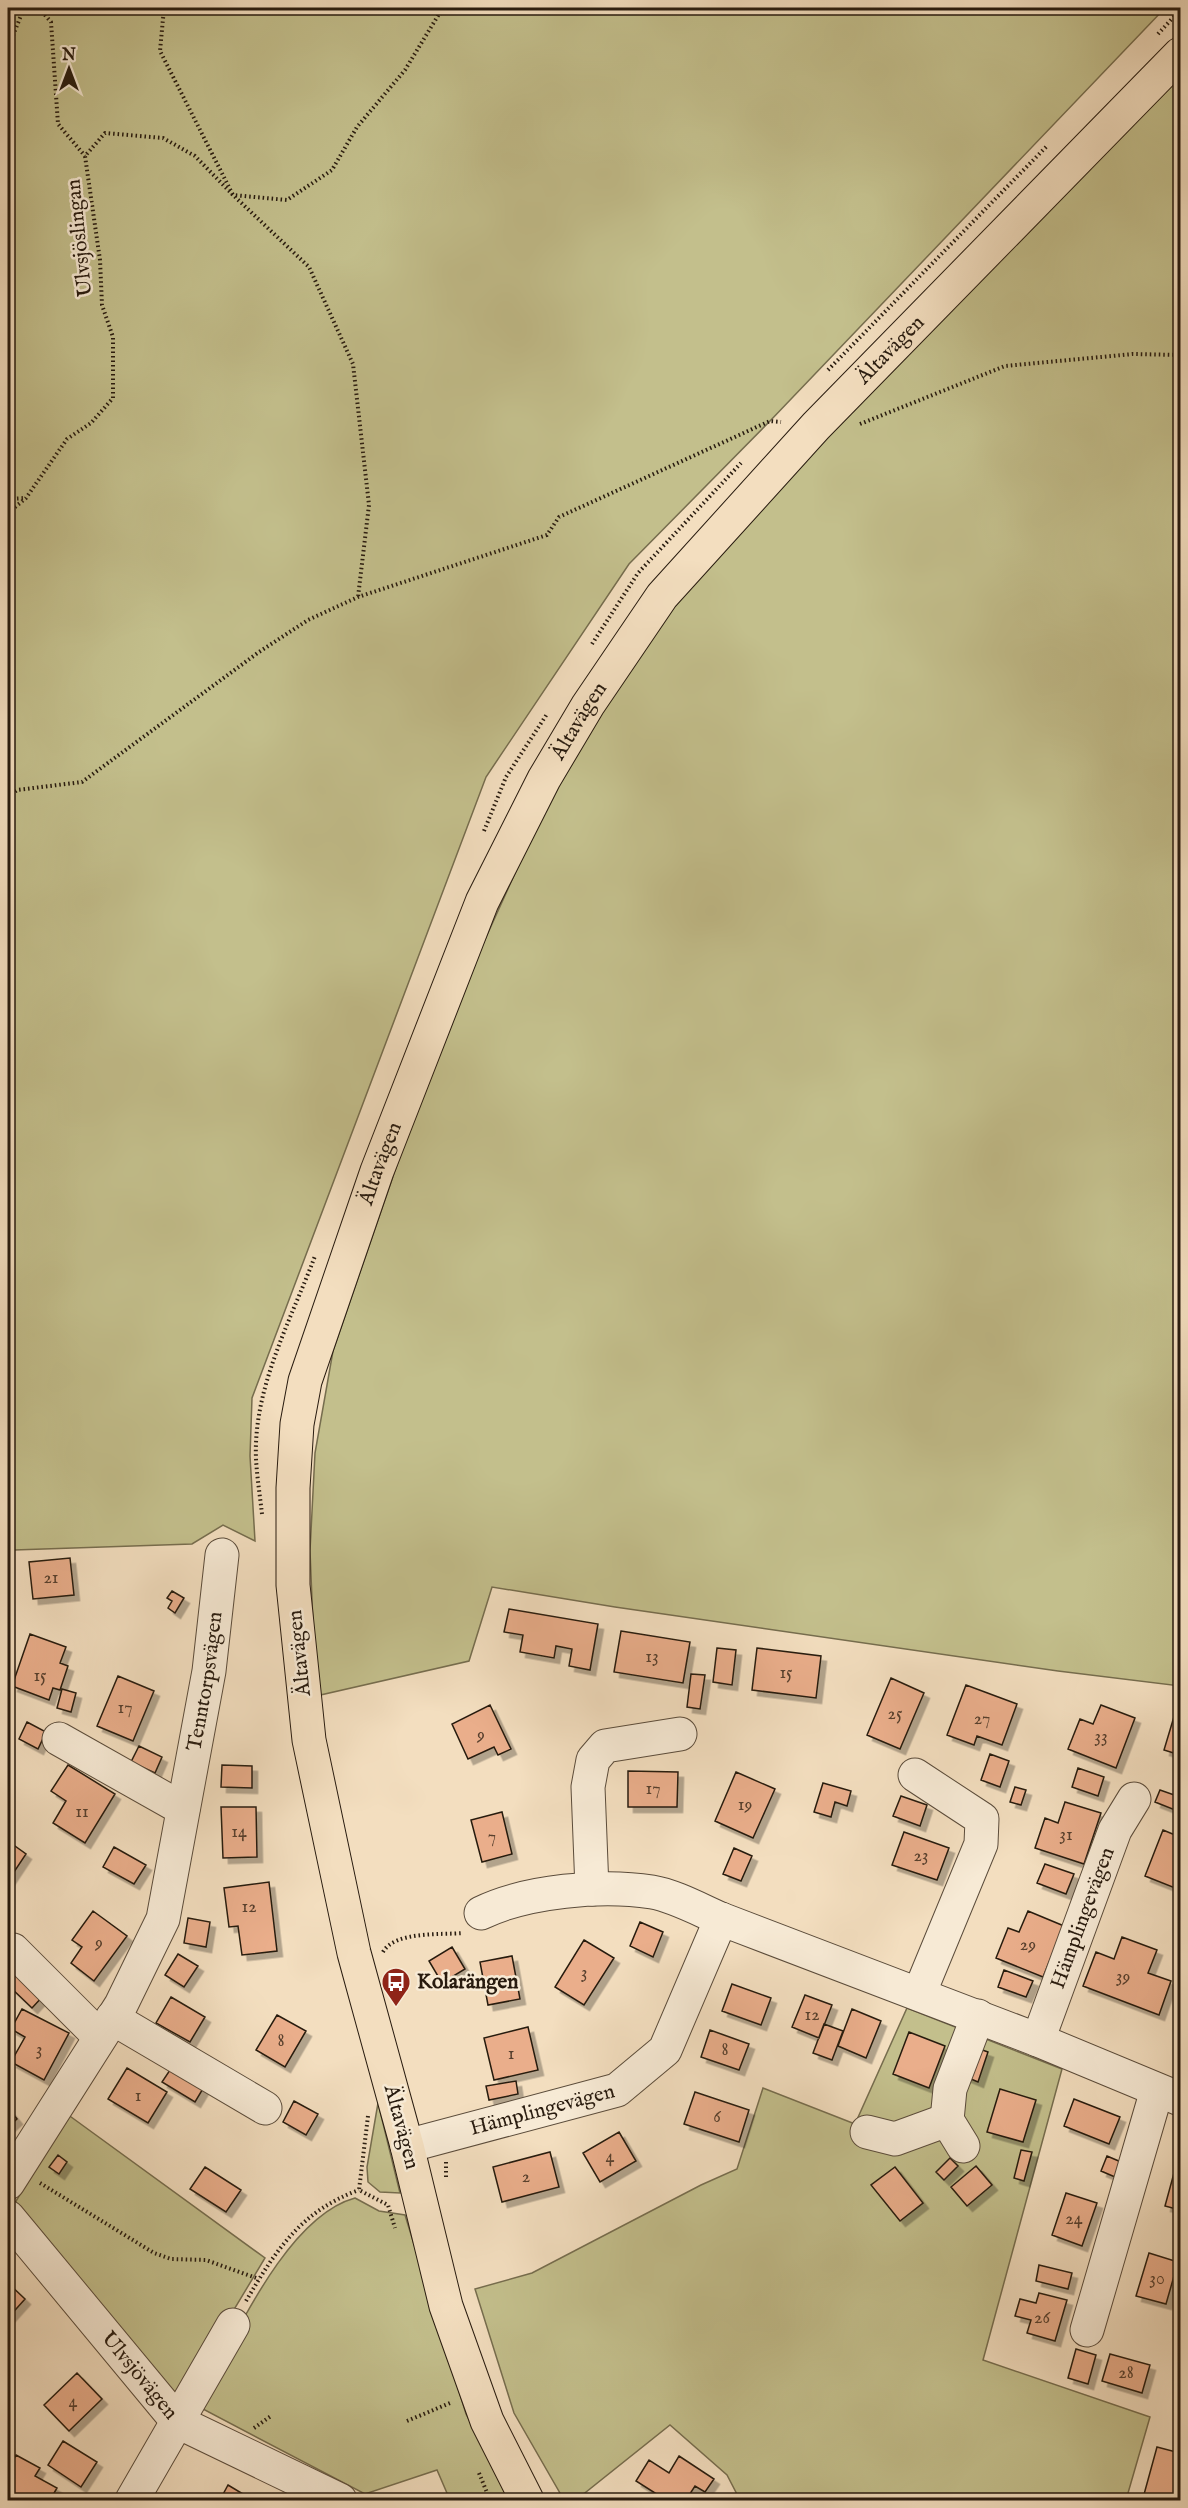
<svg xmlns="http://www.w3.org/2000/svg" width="1188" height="2508" font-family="'IM FELL English',serif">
<defs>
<filter id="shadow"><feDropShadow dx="5.5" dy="5.5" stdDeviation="0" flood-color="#0004"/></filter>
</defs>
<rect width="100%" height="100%" fill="#f3debf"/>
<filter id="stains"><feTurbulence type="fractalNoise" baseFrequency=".00333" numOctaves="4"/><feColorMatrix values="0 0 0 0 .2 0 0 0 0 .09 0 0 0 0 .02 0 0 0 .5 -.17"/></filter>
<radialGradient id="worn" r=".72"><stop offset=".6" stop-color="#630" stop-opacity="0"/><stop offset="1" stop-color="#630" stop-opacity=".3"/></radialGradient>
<path fill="#c3bf8c" stroke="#766d4e" stroke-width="1.5" d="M8,8H1165L770,421L629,564L486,777L252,1398L250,1456L255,1541L223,1525L192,1544L14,1550L8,1548Z
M1180,67V1686L1058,1671L615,1607L492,1587L469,1661L316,1696L310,1551L315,1453L333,1351L442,1034L567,759L665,605Z
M907,2008L1062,2069L983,2360L1150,2417L1126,2500H740L727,2475L670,2425L576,2500H564L514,2413L475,2289L532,2273L701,2185L737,2169L763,2088L855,2124Z
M378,2103L400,2193L380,2192L368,2182L367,2167Z
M67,2114L265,2258L185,2391L175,2392L165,2387L12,2208Z
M355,2198L379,2211L405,2215L466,2414L513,2500H450L437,2470L365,2494L201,2408L199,2403C233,2342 285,2217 355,2198Z"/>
<path fill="#eaae8b" stroke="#281b0f" stroke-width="1.5" filter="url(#shadow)" d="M70,1558L74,1595L33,1599L29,1562Z
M172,1591L184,1598L175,1613L168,1608L172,1601L167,1598Z
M509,1609L598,1624L590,1670L569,1666L572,1649L556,1646L554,1658L520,1652L523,1635L504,1632Z
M621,1631L690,1642L683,1683L614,1672Z
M30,1634L66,1647L60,1663L68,1666L60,1690L53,1688L49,1700L12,1686Z
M717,1648L736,1650L732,1685L713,1682Z
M757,1648L821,1656L816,1698L752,1690Z
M691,1674L705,1675L700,1709L687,1707Z
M118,1676L154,1691L133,1741L97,1726Z
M891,1678L924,1693L900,1749L867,1735Z
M966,1685L1017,1704L1002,1745L977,1736L974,1745L947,1735Z
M62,1689L76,1693L71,1712L57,1708Z
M490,1705L511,1749L498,1755L494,1747L468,1759L452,1724Z
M1101,1705L1135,1718L1116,1768L1068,1749L1080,1719L1093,1724Z
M1176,1710L1180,1711V1755L1164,1750Z
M27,1722L46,1732L38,1749L19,1739Z
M139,1746L162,1757L155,1773L131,1762Z
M990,1754L1009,1761L1000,1787L981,1780Z
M68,1765L115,1794L85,1843L53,1823L66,1801L51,1791Z
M222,1765L252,1766V1788L221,1787Z
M1078,1768L1104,1777L1098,1796L1072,1787Z
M628,1771L678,1772L677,1807H628Z
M736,1772L775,1789L753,1838L715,1821Z
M823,1783L851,1791L847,1806L835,1802L831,1817L814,1812Z
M1015,1787L1026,1790L1021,1805L1010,1802Z
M1160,1790L1180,1797V1812L1155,1802Z
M901,1796L927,1805L920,1826L893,1816Z
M1065,1802L1101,1813L1084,1864L1035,1848L1045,1818L1058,1823Z
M221,1807H256L257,1857L223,1858Z
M502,1812L512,1854L482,1862L471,1820Z
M1163,1830L1180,1837V1890L1145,1876Z
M904,1832L949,1848L937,1880L892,1865Z
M8,1841L26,1854L8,1881Z
M114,1847L146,1865L134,1884L103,1867Z
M734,1848L752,1856L741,1881L723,1874Z
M1045,1864L1074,1874L1066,1894L1037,1883Z
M269,1882L277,1951L242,1955L238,1926L229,1927L224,1888Z
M93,1911L127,1936L94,1981L71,1963L82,1947L72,1940Z
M1028,1911L1064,1926L1043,1977L996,1958L1008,1928L1019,1932Z
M188,1918L210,1922L206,1947L184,1943Z
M640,1922L663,1932L653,1957L630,1946Z
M1122,1937L1157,1950L1148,1973L1171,1981L1159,2015L1083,1986L1096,1952L1114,1959Z
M584,1940L614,1958L584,2005L555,1987Z
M452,1947L465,1969L442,1983L429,1961Z
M178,1954L198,1966L184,1987L165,1975Z
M512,1956L520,1999L488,2005L480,1962Z
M17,1969L44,1995L32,2008L8,1985V1979Z
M1004,1970L1033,1981L1026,1997L998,1987Z
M732,1984L771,1998L761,2025L722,2011Z
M805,1995L832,2005L819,2038L792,2027Z
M171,1997L205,2017L190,2042L156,2023Z
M22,2009L69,2033L44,2080L11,2062L25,2037L11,2029Z
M852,2009L881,2021L866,2058L838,2046Z
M277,2015L306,2031L285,2067L256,2050Z
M824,2024L843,2031L832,2060L813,2053Z
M528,2027L538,2070L494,2080L484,2038Z
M710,2030L749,2044L739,2070L701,2057Z
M909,2032L945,2046L929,2088L893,2074Z
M974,2047L988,2052L978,2082L964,2076Z
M172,2067L204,2087L195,2102L162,2082Z
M127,2068L167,2092L148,2123L108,2099Z
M516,2081L518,2094L489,2100L486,2086Z
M1000,2089L1036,2100L1023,2142L987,2132Z
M695,2092L749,2110L739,2142L684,2124Z
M1074,2099L1120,2117L1109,2144L1064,2126Z
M294,2101L318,2114L306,2135L283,2122Z
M8,2108L17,2119L8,2127Z
M619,2132L636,2161L600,2182L583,2153Z
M1021,2150L1032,2152L1024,2181L1014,2178Z
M550,2152L559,2187L502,2202L493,2167Z
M58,2155L67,2162L59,2174L49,2167Z
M1107,2156L1121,2162L1115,2177L1101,2171Z
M950,2158L958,2166L944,2180L936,2172Z
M1177,2162L1180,2163V2210L1165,2206Z
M976,2166L992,2185L967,2206L951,2187Z
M205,2167L241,2190L226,2212L190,2189Z
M895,2167L923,2203L900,2221L871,2185Z
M1066,2193L1097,2203L1082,2246L1052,2235Z
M1149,2253L1178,2262L1166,2304L1136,2296Z
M1039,2265L1072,2273L1068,2289L1036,2281Z
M8,2283L25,2299L8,2318Z
M1039,2293L1067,2300L1055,2341L1027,2333L1031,2320L1015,2316L1020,2299L1036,2303Z
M1076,2349L1096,2355L1088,2384L1068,2378Z
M1110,2354L1150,2365L1142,2393L1102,2381Z
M77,2373L102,2399L69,2431L44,2405Z
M63,2441L97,2462L81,2487L48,2465Z
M1157,2447L1180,2453V2491L1176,2500L1143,2498Z
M16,2455L40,2468L35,2476L57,2488L50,2500H17L8,2496V2471Z
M679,2456L714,2479L705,2492L695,2486L686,2500H666L636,2481L649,2460L669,2473Z
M228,2485L248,2497L246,2500H220Z"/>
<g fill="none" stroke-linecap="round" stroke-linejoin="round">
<g stroke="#5b4c3b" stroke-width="35">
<g id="minor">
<path d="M59,1739L183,1809"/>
<path d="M915,1775L982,1819L981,1844L919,1994"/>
<path d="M592,1889L588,1787L593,1760L605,1746L680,1734"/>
<path d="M481,1913C526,1891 602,1884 652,1892C675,1896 700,1910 721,1919"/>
<path d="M13,1950L100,2037"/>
<path d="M112,2018L265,2108"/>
<path id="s1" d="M1038,2040L1115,1830L1134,1799"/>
<path d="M867,2132L895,2139L947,2120"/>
<path id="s2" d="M407,2146L617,2090L665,2050L721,1919L1038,2040L1180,2099"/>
<path d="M963,2146L947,2120L950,2089L978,2016"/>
<path id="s3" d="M8,2183L121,2005L163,1919L209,1671L222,1555"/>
<path id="s4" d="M8,2217L178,2422L340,2500"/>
<path d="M1087,2330L1157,2090"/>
<path d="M132,2500L233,2325"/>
</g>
</g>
<g stroke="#281b0f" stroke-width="35">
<g id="major">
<path id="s5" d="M527,2500L487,2421L446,2306L407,2146L354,1953L309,1740L293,1585V1488L297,1424L305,1381L377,1171L482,902L544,779L588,705L662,596L816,426L1180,54"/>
</g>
</g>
<path stroke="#281b0f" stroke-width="4" stroke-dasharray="1.5 3" stroke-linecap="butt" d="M39,8L51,22L58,124L85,156
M164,8L160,51L233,195L309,267L353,364L369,505L358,597
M1158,34L1180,10
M8,48L24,8
M828,370L1047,146
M860,424L1005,366L1133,354L1180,355
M8,499L25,498
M8,513L26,498L67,439L91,423L113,398V337L102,305L100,260L85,156L105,133L163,138L195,156L233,195L287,200L332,170L357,127L405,70L439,14L454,8
M592,644L638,573L741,463
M8,797L17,790L82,782L259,652L308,620L358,597L547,535L559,517L770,421L781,422
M484,831L506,777L547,714
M262,1514C260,1496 257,1477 256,1459C253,1388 291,1320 315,1256
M383,1952C395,1931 440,1935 463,1933
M368,2116L359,2190L388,2205L395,2228
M446,2162V2179
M40,2183L154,2253L171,2259L206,2260L259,2279
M246,2301C276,2250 301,2211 359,2190
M407,2421L450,2403
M254,2428L271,2416
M479,2473L490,2500"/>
<use href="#minor" stroke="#f7ead5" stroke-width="33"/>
<use href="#major" stroke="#f3debf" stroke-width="33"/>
</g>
<defs>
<g id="bus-pin" transform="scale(1.5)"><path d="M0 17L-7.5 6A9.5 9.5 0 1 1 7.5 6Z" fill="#8f2418" stroke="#f7ead5"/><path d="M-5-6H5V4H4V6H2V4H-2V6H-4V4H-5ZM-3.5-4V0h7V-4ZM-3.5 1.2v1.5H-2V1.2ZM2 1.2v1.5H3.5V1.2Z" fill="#fff"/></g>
</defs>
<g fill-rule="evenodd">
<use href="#bus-pin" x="396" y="1982"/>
</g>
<g text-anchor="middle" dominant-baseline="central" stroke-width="5" stroke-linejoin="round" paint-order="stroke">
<g font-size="18" fill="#58402e">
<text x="51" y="1578">21</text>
<text x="652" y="1657">13</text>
<text x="786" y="1673">15</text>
<text x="40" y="1676">15</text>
<text x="125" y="1708">17</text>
<text x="895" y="1714">25</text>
<text x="982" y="1719">27</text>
<text x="481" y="1735">9</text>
<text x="1101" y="1737">33</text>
<text x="653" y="1789">17</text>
<text x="745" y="1805">19</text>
<text x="82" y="1812">11</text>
<text x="239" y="1832">14</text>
<text x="1066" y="1835">31</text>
<text x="492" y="1837">7</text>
<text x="921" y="1856">23</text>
<text x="249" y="1907">12</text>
<text x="99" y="1943">9</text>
<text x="1028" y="1945">29</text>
<text x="584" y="1973">3</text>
<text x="1123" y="1977">39</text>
<text x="812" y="2015">12</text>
<text x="281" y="2041">8</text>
<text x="39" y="2050">3</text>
<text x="725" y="2050">8</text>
<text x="511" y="2054">1</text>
<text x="138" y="2096">1</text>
<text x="717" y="2117">6</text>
<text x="610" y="2157">4</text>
<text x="526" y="2177">2</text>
<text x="1074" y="2219">24</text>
<text x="1157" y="2279">30</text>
<text x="1042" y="2318">26</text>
<text x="1126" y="2373">28</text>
<text x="73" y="2402">4</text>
</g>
<g font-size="21" fill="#281b0f" stroke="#f7ead5">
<text transform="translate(80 238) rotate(-96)">Ulvsjöslingan</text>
<text stroke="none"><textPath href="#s5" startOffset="2356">Ältavägen</textPath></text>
<text stroke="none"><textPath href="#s5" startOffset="1870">Ältavägen</textPath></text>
<text stroke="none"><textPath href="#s5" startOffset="1384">Ältavägen</textPath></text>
<text transform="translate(300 1653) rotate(-96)">Ältavägen</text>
<text stroke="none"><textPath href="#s3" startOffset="548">Tenntorpsvägen</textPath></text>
<text stroke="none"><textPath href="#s1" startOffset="130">Hämplingevägen</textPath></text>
<text stroke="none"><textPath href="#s2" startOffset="140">Hämplingevägen</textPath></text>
<text transform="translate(401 2127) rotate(75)">Ältavägen</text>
<text stroke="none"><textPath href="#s4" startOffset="206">Ulvsjövägen</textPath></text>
</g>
<g font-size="21" font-weight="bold" fill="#281b0f" stroke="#f7ead5" text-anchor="start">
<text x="417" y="1982">Kolarängen</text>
</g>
</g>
<rect width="1188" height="2508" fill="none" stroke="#f3debf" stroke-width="30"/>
<rect x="9" y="9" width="1170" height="2490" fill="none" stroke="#281b0f" stroke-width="3"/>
<rect x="15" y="15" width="1158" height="2478" fill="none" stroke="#281b0f" stroke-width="1.5"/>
<g transform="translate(69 69)" stroke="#f7ead5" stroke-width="4.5" paint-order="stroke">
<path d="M0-4.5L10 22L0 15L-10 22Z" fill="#281b0f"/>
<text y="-9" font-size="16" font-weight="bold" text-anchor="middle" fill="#281b0f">N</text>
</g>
<rect width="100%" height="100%" filter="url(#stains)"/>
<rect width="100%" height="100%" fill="url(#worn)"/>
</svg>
